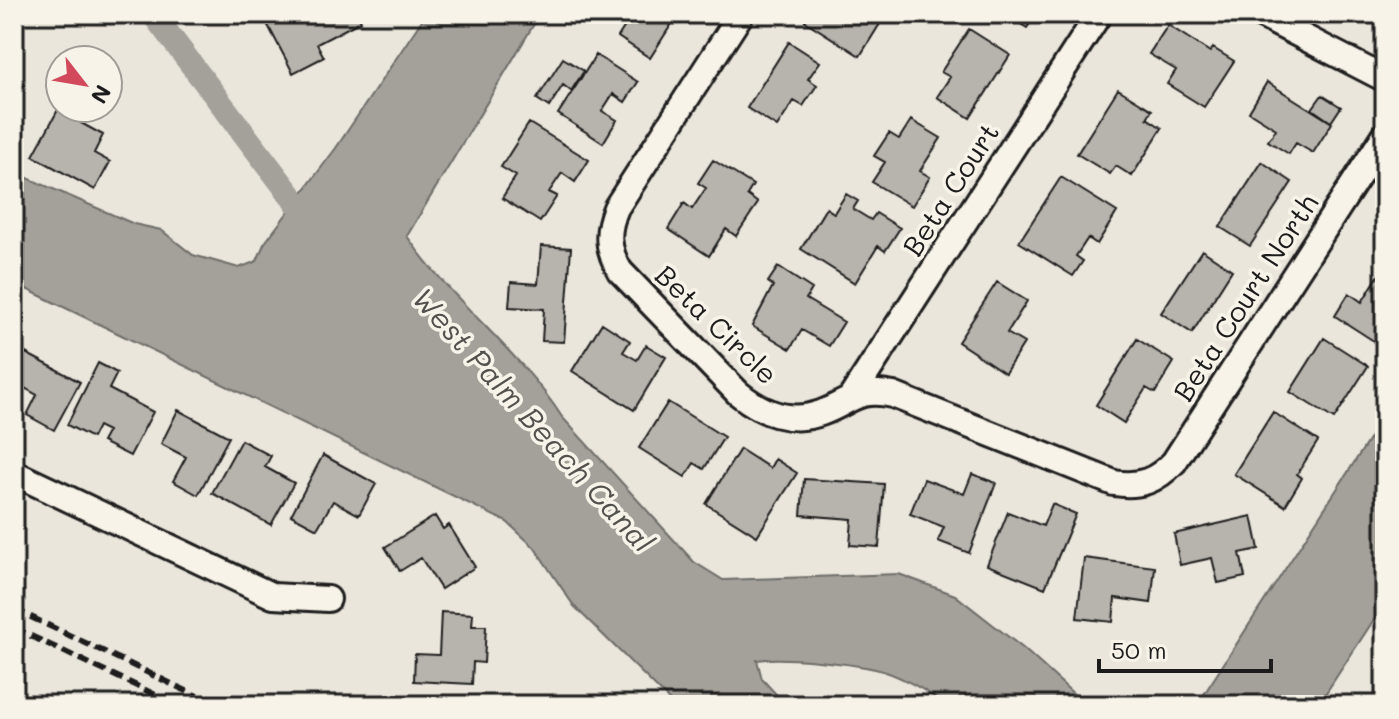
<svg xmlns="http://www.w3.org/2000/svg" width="1399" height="719" font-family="Mali,sans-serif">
<rect width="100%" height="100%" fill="#eae6dc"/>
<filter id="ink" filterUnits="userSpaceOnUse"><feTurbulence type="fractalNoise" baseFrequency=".0125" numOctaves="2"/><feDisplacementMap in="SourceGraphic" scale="16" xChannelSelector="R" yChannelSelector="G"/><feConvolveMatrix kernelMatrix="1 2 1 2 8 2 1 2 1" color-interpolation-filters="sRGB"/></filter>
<g filter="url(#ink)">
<path fill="#a3a19a" stroke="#6d6c68" stroke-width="2" d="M426,14H540L407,236C452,302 519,350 562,417L694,562L723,580L899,574L955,595L1024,649L1086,705H946C929,692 896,673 875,669C847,663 785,656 757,660L762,679L786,705H674L574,606L534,547L507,522L14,283V172L134,224L161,230L193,255L239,268L257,261L264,244L336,148Z
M1385,415V608L1377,615L1318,705H1197Z"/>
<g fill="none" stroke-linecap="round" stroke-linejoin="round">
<path stroke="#a3a19a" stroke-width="24" d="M153,14L296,202L316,224"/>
</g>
<path fill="#b6b4ac" stroke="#1c1c1c" stroke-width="2" d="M262,14H358L361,21L317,44L324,57L293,73Z
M630,14H678L650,58L618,37L632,15Z
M810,14H886L860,56L805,21Z
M1004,14H1036L1027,28Z
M1168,25L1210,52L1213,48L1234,61L1204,107L1167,84L1176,70L1149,54Z
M969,29L1010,55L970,118L937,97L950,77L941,72Z
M789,42L820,62L808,79L817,85L803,106L794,101L777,127L747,108Z
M596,55L638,82L625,102L613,94L602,111L617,120L603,143L558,114Z
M563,58L584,71L571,91L563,85L549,107L537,99Z
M1267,82L1332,123L1313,153L1296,143L1289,154L1268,141L1276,129L1249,112Z
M1118,89L1152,110L1147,118L1162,128L1132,176L1116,166L1110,174L1077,154Z
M1322,95L1341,107L1331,122L1312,109Z
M60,106L80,108L87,112L81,123L103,135L94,153L110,162L95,190L33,156Z
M911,120L941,138L920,171L930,177L912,206L872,182L885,162L874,156L889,133L899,139Z
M529,123L589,160L575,182L562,173L549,192L557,196L540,222L502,198L516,176L501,167Z
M713,160L753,185L747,195L758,203L736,236L726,229L709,256L668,229L684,203L692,209L706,188L698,183Z
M1262,162L1292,182L1250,246L1220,227Z
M1061,177L1117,212L1097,244L1088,238L1076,256L1083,261L1073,276L1019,242Z
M846,194L858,201L853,209L871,220L876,213L900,228L885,251L878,246L855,283L801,249L826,208L834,213Z
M541,246L571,248L564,342L542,341L544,309L509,307L511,282L538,284Z
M1202,250L1232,270L1192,333L1161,313Z
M778,267L812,289L806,299L844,322L829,346L802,330L790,349L752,326L773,286L768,282Z
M1384,267L1385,338L1380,345L1335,316L1349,293L1362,302Z
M997,282L1027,301L1007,333L1024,343L1005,373L958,342Z
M602,323L630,341L623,352L637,360L646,345L666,357L634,410L572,371Z
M1324,338L1368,366L1334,419L1290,392Z
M1137,339L1174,362L1155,393L1146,388L1124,423L1096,405Z
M20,350L80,382L54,430L27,415L37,395L14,382V361Z
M98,363L117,373L109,389L153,412L130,456L102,442L108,431L98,426L92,438L67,425Z
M668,402L724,437L704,469L694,463L685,477L639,448Z
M178,410L229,437L198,495L173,481L186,457L161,444Z
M1273,412L1318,441L1297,474L1302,478L1285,506L1234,474Z
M241,440L271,456L265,467L294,483L271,525L212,493Z
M740,449L770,468L775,459L797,473L757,536L706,504Z
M323,455L376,484L359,515L333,501L317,529L291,515Z
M972,474L996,483L969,553L938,541L944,527L910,514L924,479L964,494Z
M804,479L884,484L879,547L850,545L852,519L801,515Z
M1052,504L1076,514L1045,588L987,565L1008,512L1043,526Z
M435,516L443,529L449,525L475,567L441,589L421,558L400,571L385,547Z
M1252,516L1259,549L1240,553L1245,577L1218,583L1212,558L1180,565L1174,534Z
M1084,558L1155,567L1151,603L1115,598L1113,622L1077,618Z
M441,612L473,614L472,626H486L484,663L473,662L472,684L414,681L415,654L439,655Z"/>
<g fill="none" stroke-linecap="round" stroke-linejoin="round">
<g stroke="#1c1c1c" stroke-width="30">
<path id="street" d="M741,14L616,208C606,232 607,249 620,271L738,393C762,413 791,424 821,413C851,402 857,387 893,395L1114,483C1140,487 1156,481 1174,462L1385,135
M1259,14L1385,79
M852,396L1099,14
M14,473L273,596L328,599"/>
</g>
<use href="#street" stroke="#f7f3e8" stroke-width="24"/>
<path stroke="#1c1c1c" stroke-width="6" stroke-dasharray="12 6" stroke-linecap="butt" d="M14,609L216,705
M14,628L177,705"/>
</g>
</g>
<g text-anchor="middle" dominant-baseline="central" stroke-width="7" stroke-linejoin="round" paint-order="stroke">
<g font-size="28" fill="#1c1c1c" stroke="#f7f3e8">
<text transform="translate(950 189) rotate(-57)">Beta Court</text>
<text transform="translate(1245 297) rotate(-57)">Beta Court North</text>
<text transform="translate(717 324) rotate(44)">Beta Circle</text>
</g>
<g font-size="30" font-style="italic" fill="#52514e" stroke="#f7f3e8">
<text transform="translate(534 419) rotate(48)">West Palm Beach Canal</text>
</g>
</g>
<rect width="1399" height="719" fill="none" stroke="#f7f3e8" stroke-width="48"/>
<rect x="24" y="24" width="1351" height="671" fill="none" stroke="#1c1c1c" stroke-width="3" filter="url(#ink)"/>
<g transform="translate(84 84) rotate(121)"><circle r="38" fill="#f7f3e8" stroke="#9f9d96" stroke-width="2"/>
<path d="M0-6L14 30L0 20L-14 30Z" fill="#d1495b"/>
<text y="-12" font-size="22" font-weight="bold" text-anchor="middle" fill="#1c1c1c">N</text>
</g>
<path d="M1099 659v12h172v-12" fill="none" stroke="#1c1c1c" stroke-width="4"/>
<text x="1111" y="659" font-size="24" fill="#1c1c1c" stroke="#f7f3e8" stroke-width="6" paint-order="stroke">50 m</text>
</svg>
